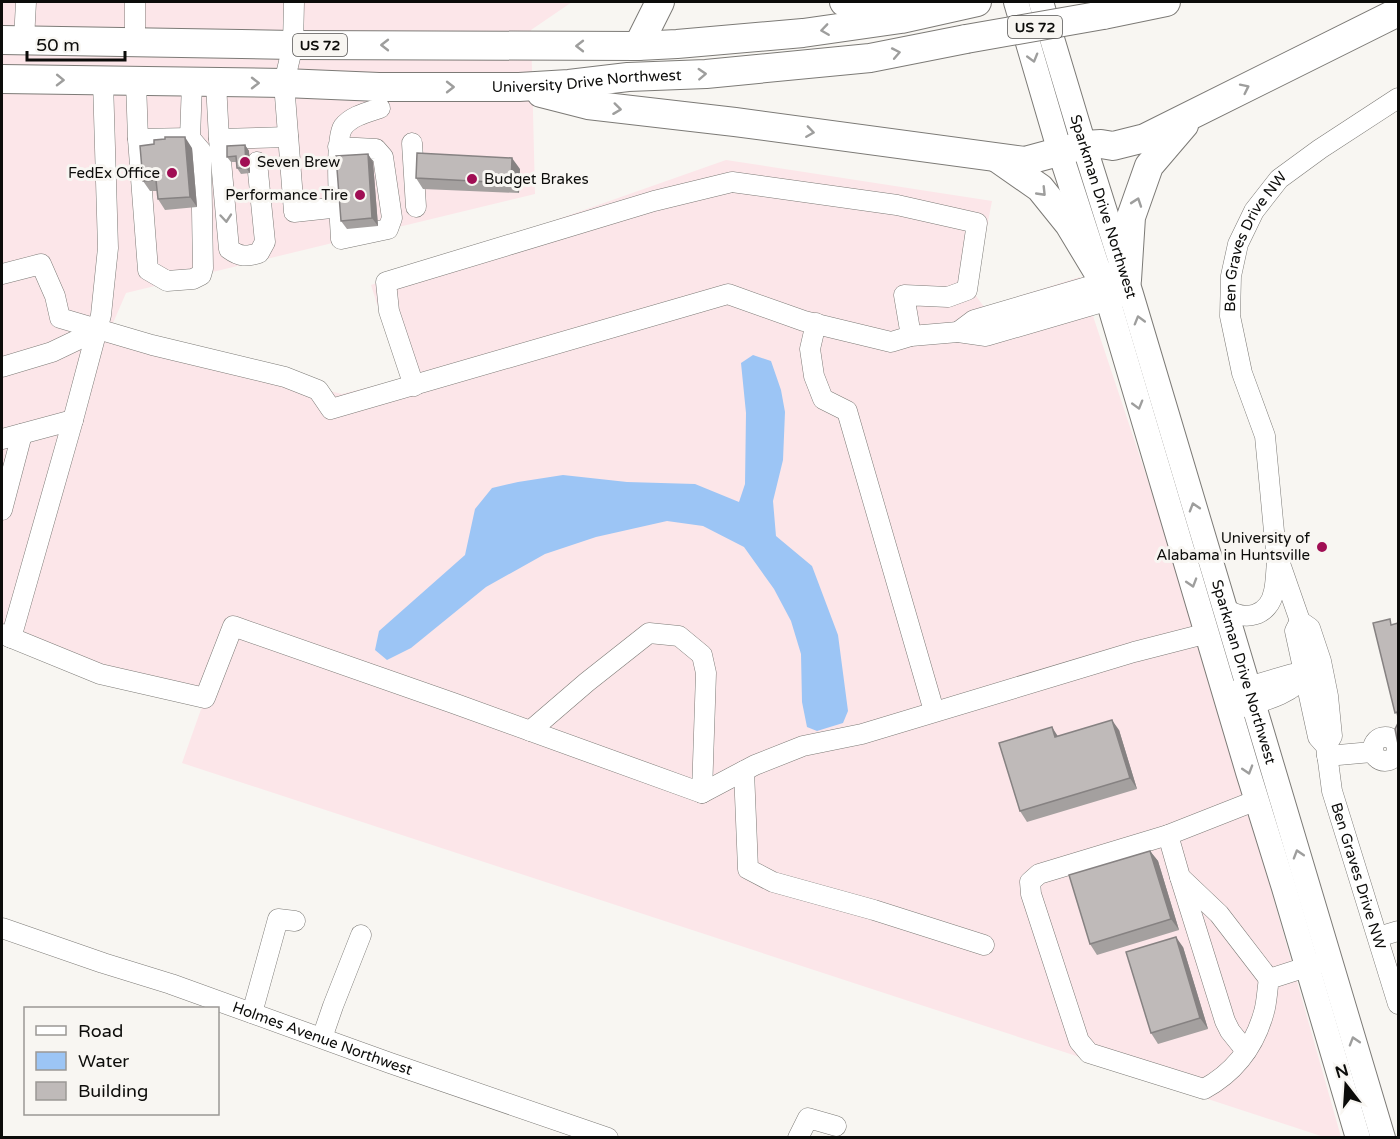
<svg xmlns="http://www.w3.org/2000/svg" width="1400" height="1139" font-family="'Varela Round',sans-serif">
<rect width="100%" height="100%" fill="#f8f6f2"/>
<path fill="#fce6e9" d="M2,2H572L531,30L535,194L126,293L107,337L342,394L401,379L371,285L726,160L992,201L974,293L984,307L1080,277L1197,628L1341,1137H1324L182,763L205,698L2,631Z"/>
<path fill="#9cc5f5" d="M753,355L771,361L781,390L785,412L783,460L773,501L776,536L812,566L838,635L848,711L843,723L817,731L807,727L802,702L801,654L791,621L774,589L744,547L703,526L667,521L596,537L545,554L486,587L411,648L387,660L375,650L379,631L465,555L475,509L492,488L518,482L563,475L627,482L695,484L739,502L745,484L746,413L741,363Z"/>
<g fill="none" stroke-linecap="round" stroke-linejoin="round">
<g stroke="#7c7a76" stroke-width="21">
<g id="minor">
<path d="M294,2L293,45L284,83L294,212L340,207"/>
<path d="M24,40L26,2"/>
<path d="M135,42V2"/>
<path d="M136,82L138,139L148,270L167,281L193,279L201,275L203,268L201,151L190,138L192,83"/>
<path d="M216,83L219,139L229,249C240,257 246,257 259,253L265,242L257,162"/>
<path d="M138,139L190,138"/>
<path d="M219,139L288,137"/>
<path d="M412,143L416,207"/>
<path d="M338,147L376,149L383,157L392,218L388,229L341,239C340,219 334,140 343,127C351,116 368,112 380,108"/>
<path d="M2,274L41,264L55,296L60,318L152,345L285,377L318,390L331,409L728,294L804,321L891,342L911,336L958,332L986,336L1120,297"/>
<path d="M816,323L810,349L814,376L823,399L847,411L934,711"/>
<path d="M958,332L974,320L1114,279"/>
<path d="M2,367L52,352L98,330"/>
<path d="M414,386L389,311L386,282L654,201L732,182L897,205L977,223L967,290L948,297L904,295L911,336"/>
<path d="M2,439L73,420"/>
<path d="M2,510L22,434"/>
<path d="M1225,608C1244,622 1269,617 1274,591C1276,582 1276,571 1277,562"/>
<path id="s1" d="M1300,621L1295,631L1318,737L1326,746L1332,791L1398,1004"/>
<path d="M2,634L100,674L205,698L233,626L453,703L702,793L755,765L803,746L862,734L1134,652L1208,633"/>
<path d="M11,638L73,420L101,315L108,248L103,81"/>
<path d="M1234,691L1292,674L1305,676L1314,683"/>
<path d="M1239,708C1263,701 1292,695 1307,673"/>
<path d="M530,731L587,682L649,633L679,636L702,655L706,673L702,793"/>
<circle cx="1385" cy="749" r="12"/>
<path id="s2" d="M1326,746L1332,736L1328,696L1321,661L1310,628L1300,621L1277,555L1275,542L1265,436L1242,373L1230,316L1231,276L1238,244L1254,211L1279,179L1320,149L1398,98"/>
<path d="M1327,756L1372,752"/>
<path d="M744,771L748,869L773,882L874,910L984,945"/>
<path d="M1257,800L1168,835L1039,874L1030,882L1031,894L1079,1041L1089,1053L1204,1089C1235,1072 1255,1045 1264,1012C1267,1002 1267,990 1269,979L1322,962"/>
<path d="M1168,835L1180,877L1219,914L1269,979"/>
<path d="M1180,877L1225,1021L1230,1031L1246,1051"/>
<path id="s3" d="M2,928L103,963L171,984L390,1063L608,1138"/>
<path d="M1378,937L1398,931"/>
<path d="M252,1013L278,919L295,921"/>
<path d="M322,1038L333,1006L361,935"/>
<path d="M798,1138L808,1118L836,1126"/>
</g>
</g>
<g stroke="#7c7a76" stroke-width="26">
<g id="major">
<path d="M1016,2L1060,152L1108,300L1248,772L1284,888L1358,1138"/>
<path id="s4" d="M1041,2L1084,145L1131,294L1383,1138"/>
</g>
</g>
<g stroke="#7c7a76" stroke-width="30">
<g id="highway">
<path d="M844,2L906,6"/>
<path d="M1103,15L1166,2"/>
<path d="M2,40L293,45L638,46L677,44L803,33L901,19L977,2"/>
<path d="M638,46L660,2"/>
<path id="s5" d="M2,79L284,83L379,87H519L569,84L628,77L706,74L870,58L966,39"/>
<path d="M541,93L588,105L735,122L1025,161L1084,145L1101,144L1113,146L1145,138L1398,12"/>
<path d="M997,158L1040,188L1069,224L1101,277"/>
<path d="M1127,280L1131,217L1149,166L1184,125"/>
</g>
</g>
<use href="#minor" stroke="#fff" stroke-width="20"/>
<use href="#major" stroke="#fff" stroke-width="24"/>
<use href="#highway" stroke="#fff" stroke-width="28"/>
<g stroke="#7c7a76" stroke-width="30" stroke-linecap="butt">
<path id="highway-bridge" d="M966,39L1103,15"/>
</g>
<use href="#highway-bridge" stroke="#fff" stroke-width="28"/>
</g>
<path fill="#a4a09f" d="M245,145L249,151L250,173L241,174L237,168L236,162H231L227,157Z
M192,148L197,207L165,210L158,199L157,191H150L143,181Z
M368,154L373,162L378,226L347,229L341,221Z
M520,169L519,193L423,189L416,178Z
M1119,730L1137,789L1027,822L1020,811L1058,736Z
M1150,851L1158,861L1179,930L1097,955L1090,944Z
M1183,947L1208,1029L1158,1044L1151,1033Z"/>
<path fill="#868282" d="M185,137L192,148L197,207L190,197Z
M245,145L249,151L250,173L246,168Z
M368,154L373,162L378,226L372,218Z
M512,158L520,169L519,193L511,183Z
M1112,720L1119,730L1137,789L1130,778Z
M1052,727L1059,738L1055,737Z
M1150,851L1158,861L1179,930L1171,919Z
M1176,937L1183,947L1208,1029L1200,1018Z"/>
<path fill="#bfbab9" stroke="#868282" stroke-width="1.5" d="M165,137H185L190,197L158,199L156,180L143,181L140,146L154,144V140L165,139Z
M245,145L246,168H237L236,156L227,157V146Z
M417,153L512,158L511,183L416,178Z
M368,154L372,218L341,221L336,156Z
M1390,619L1391,625L1398,623V717L1397,712L1395,713L1373,623Z
M1112,720L1130,778L1020,811L999,743L1052,727L1055,737Z
M1398,723V744L1395,729Z
M1150,851L1171,919L1090,944L1069,875Z
M1176,937L1200,1018L1151,1033L1126,952Z"/>
<defs><path id="oneway-chevron" d="M-2-3.5L2.5 0L-2 3.5" fill="none" stroke-width="1.6" stroke-linecap="round" stroke-linejoin="round" transform="scale(1.5)"/></defs>
<g stroke="#9e9e9d">
<use href="#oneway-chevron" transform="translate(825 30) rotate(172)"/>
<use href="#oneway-chevron" transform="translate(385 45) rotate(-180)"/>
<use href="#oneway-chevron" transform="translate(580 46) rotate(-180)"/>
<use href="#oneway-chevron" transform="translate(896 53) rotate(-11)"/>
<use href="#oneway-chevron" transform="translate(1033 58) rotate(74)"/>
<use href="#oneway-chevron" transform="translate(702 74) rotate(-3)"/>
<use href="#oneway-chevron" transform="translate(60 80) rotate(1)"/>
<use href="#oneway-chevron" transform="translate(255 83)"/>
<use href="#oneway-chevron" transform="translate(450 87)"/>
<use href="#oneway-chevron" transform="translate(1245 88) rotate(-26)"/>
<use href="#oneway-chevron" transform="translate(617 109) rotate(7)"/>
<use href="#oneway-chevron" transform="translate(810 132) rotate(8)"/>
<use href="#oneway-chevron" transform="translate(1042 192) rotate(46)"/>
<use href="#oneway-chevron" transform="translate(1137 202) rotate(-71)"/>
<use href="#oneway-chevron" transform="translate(226 218) rotate(85)"/>
<use href="#oneway-chevron" transform="translate(1139 320) rotate(-106)"/>
<use href="#oneway-chevron" transform="translate(1138 405) rotate(74)"/>
<use href="#oneway-chevron" transform="translate(1194 507) rotate(-107)"/>
<use href="#oneway-chevron" transform="translate(1192 583) rotate(73)"/>
<use href="#oneway-chevron" transform="translate(1248 770) rotate(73)"/>
<use href="#oneway-chevron" transform="translate(1298 854) rotate(-107)"/>
<use href="#oneway-chevron" transform="translate(1354 1041) rotate(-107)"/>
</g>
<g fill="#a00e54" stroke="#f8f6f2" stroke-width="2">
<circle cx="245" cy="162" r="6"/>
<circle cx="172" cy="173" r="6"/>
<circle cx="472" cy="179" r="6"/>
<circle cx="360" cy="195" r="6"/>
<circle cx="1322" cy="547" r="6"/>
</g>
<g text-anchor="middle" dominant-baseline="central" stroke-width="6" stroke-linejoin="round" paint-order="stroke">
<g fill="#f8f6f2" stroke="#535250" stroke-width="1.5">
<rect x="1008" y="16" width="54" height="22" rx="4.5"/>
<rect x="293" y="34" width="54" height="22" rx="4.5"/>
</g>
<g font-size="14" font-weight="bold" fill="#0c0c0a">
<text x="1035" y="27">US 72</text>
<text x="320" y="45">US 72</text>
</g>
<g font-size="15" fill="#0c0c0a" stroke="#f8f6f2">
<text stroke="none"><textPath href="#s5" startOffset="585">University Drive Northwest</textPath></text>
<text stroke="none"><textPath href="#s4" startOffset="214">Sparkman Drive Northwest</textPath></text>
<text stroke="none"><textPath href="#s2" startOffset="530">Ben Graves Drive NW</textPath></text>
<text stroke="none"><textPath href="#s4" startOffset="700">Sparkman Drive Northwest</textPath></text>
<text stroke="none"><textPath href="#s1" startOffset="266">Ben Graves Drive NW</textPath></text>
<text stroke="none"><textPath href="#s3" startOffset="339">Holmes Avenue Northwest</textPath></text>
</g>
<g font-size="15" fill="#0c0c0a" stroke="#f8f6f2" text-anchor="end">
<text x="257" y="162" text-anchor="start">Seven Brew</text>
<text x="160" y="173">FedEx Office</text>
<text x="484" y="179" text-anchor="start">Budget Brakes</text>
<text x="348" y="195">Performance Tire</text>
<text x="1310" y="538">University of<tspan x="1310" dy="17">Alabama in Huntsville</tspan></text>
</g>
</g>
<rect width="1400" height="1139" fill="none" stroke="#0c0c0a" stroke-width="6"/>
<rect x="24" y="1007" width="195" height="108" fill="#f8f6f2" stroke="#9a9895" stroke-width="1.5"/>
<rect x="36" y="1026" width="30" height="9" fill="#ffffff" stroke="#9a9895" stroke-width="1.5"/>
<text x="78" y="1037" font-size="18" fill="#0c0c0a">Road</text>
<rect x="36" y="1052" width="30" height="18" fill="#9cc5f5" stroke="#9a9895" stroke-width="1.5"/>
<text x="78" y="1067" font-size="18" fill="#0c0c0a">Water</text>
<rect x="36" y="1082" width="30" height="18" fill="#bfbab9" stroke="#9a9895" stroke-width="1.5"/>
<text x="78" y="1097" font-size="18" fill="#0c0c0a">Building</text>
<g transform="translate(1346 1085) rotate(343)" stroke="#f8f6f2" stroke-width="4.5" paint-order="stroke">
<path d="M0-4.5L10 22L0 15L-10 22Z" fill="#0c0c0a"/>
<text y="-9" font-size="16" font-weight="bold" text-anchor="middle" fill="#0c0c0a">N</text>
</g>
<path d="M27 51v9h98v-9" fill="none" stroke="#0c0c0a" stroke-width="3"/>
<text x="36" y="51" font-size="18" fill="#0c0c0a" stroke="#f8f6f2" stroke-width="4.5" paint-order="stroke">50 m</text>
</svg>
